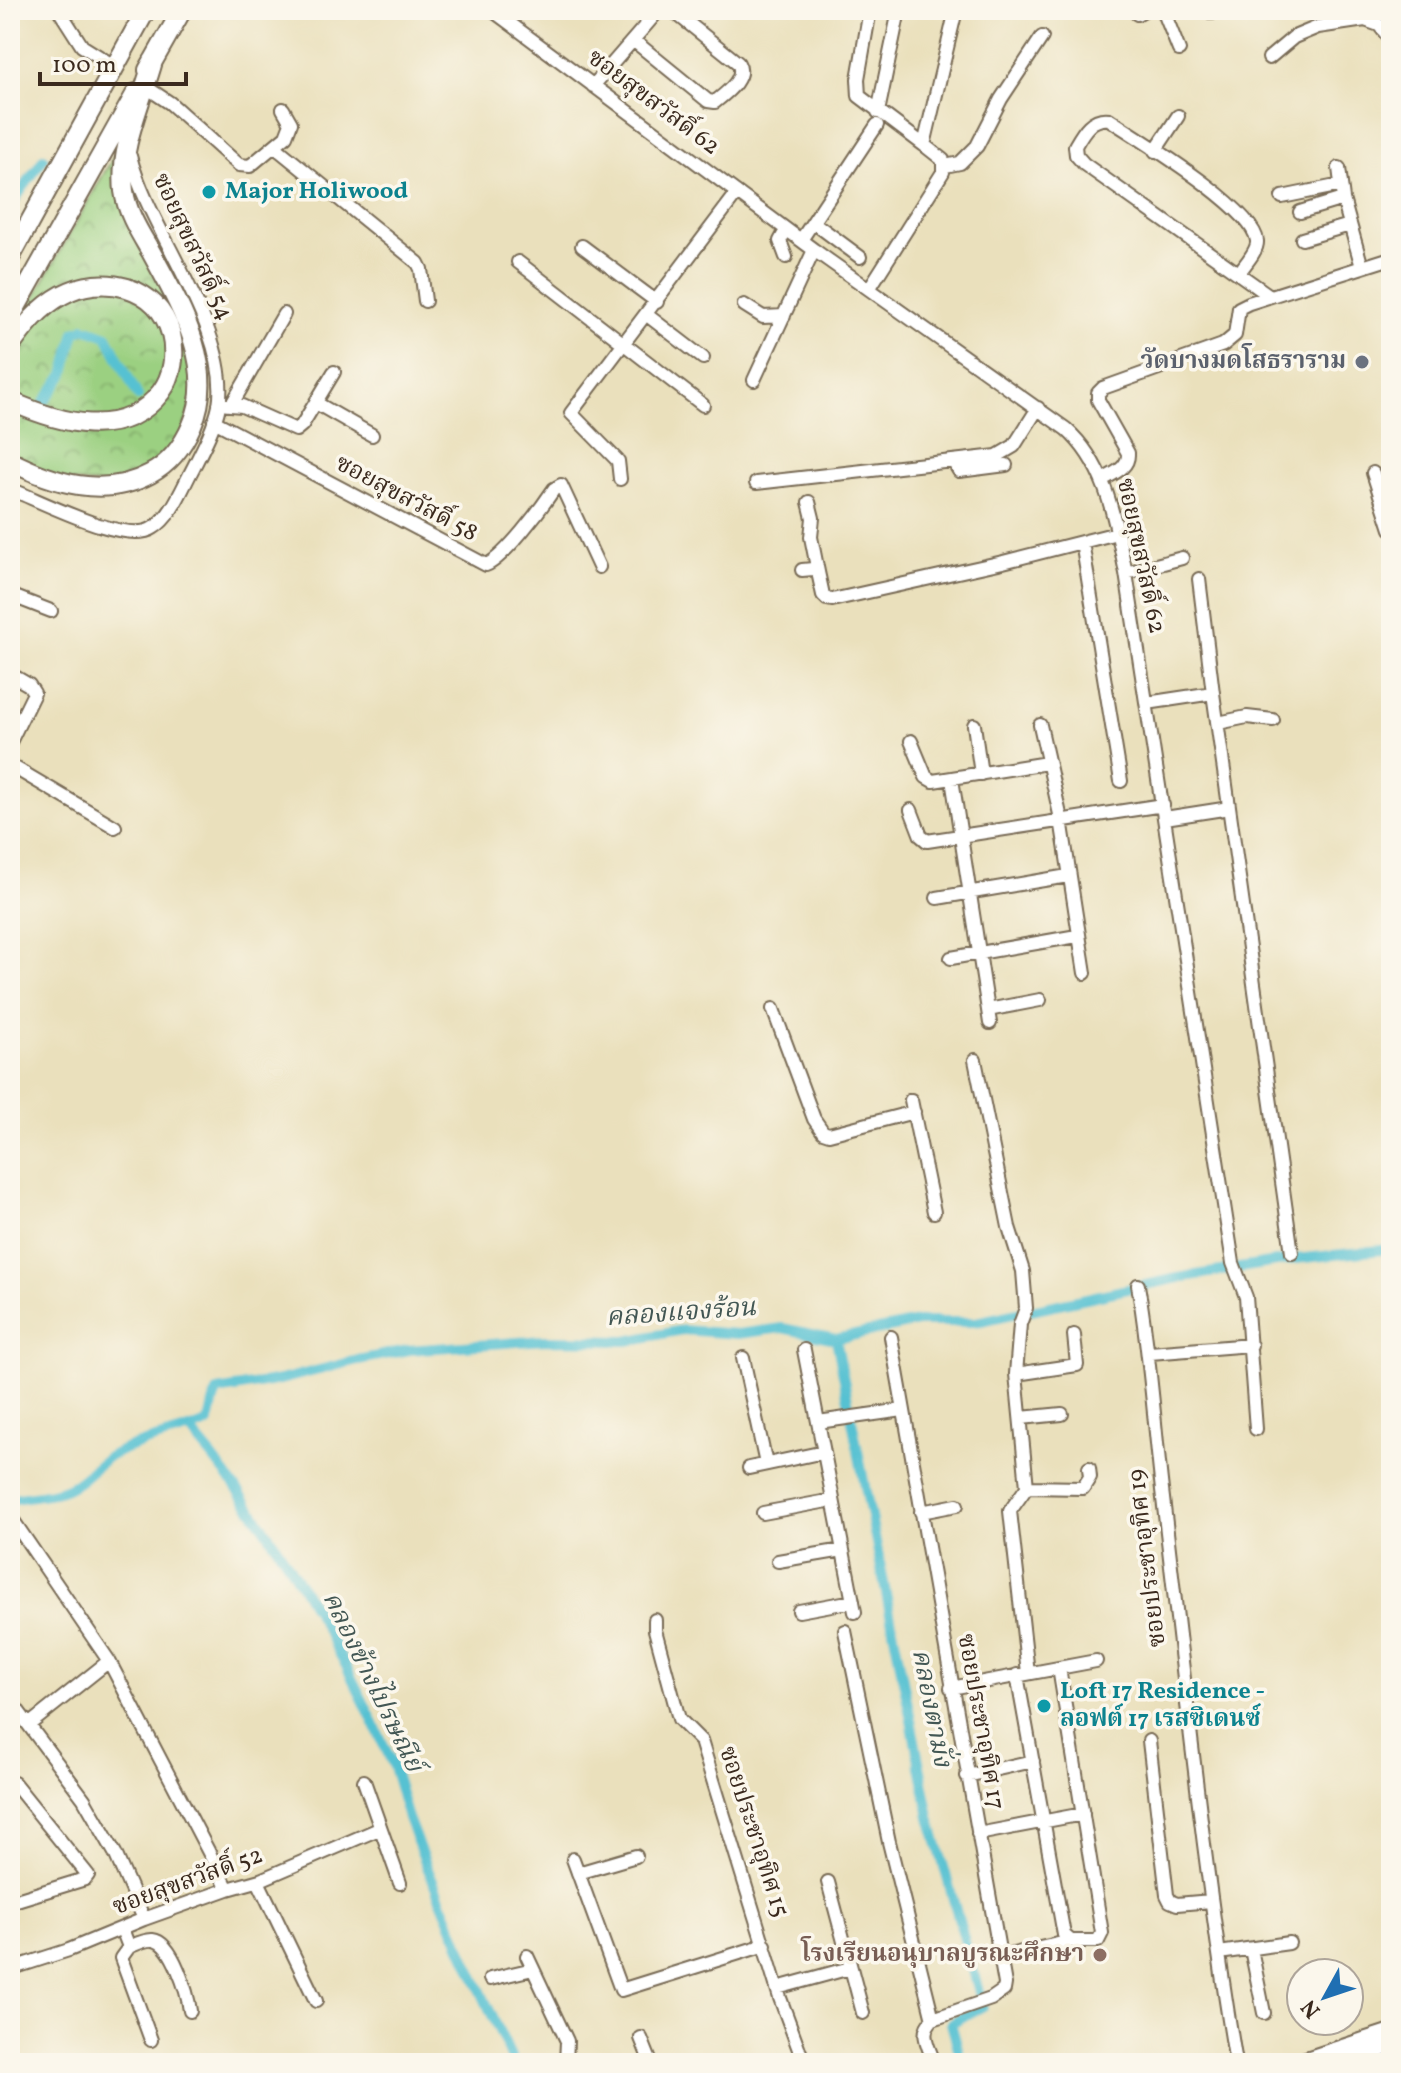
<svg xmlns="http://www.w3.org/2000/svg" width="1401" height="2073" font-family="Vollkorn,'Noto Serif Thai',serif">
<defs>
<pattern id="park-crowns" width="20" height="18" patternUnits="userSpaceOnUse" patternTransform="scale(2)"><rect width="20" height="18" fill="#9bd081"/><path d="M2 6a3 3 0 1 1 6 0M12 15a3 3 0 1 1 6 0" fill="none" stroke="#80a969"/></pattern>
</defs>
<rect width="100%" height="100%" fill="#fbf7ec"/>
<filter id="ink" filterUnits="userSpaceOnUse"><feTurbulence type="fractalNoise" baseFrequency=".0125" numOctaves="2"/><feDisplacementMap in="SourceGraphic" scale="16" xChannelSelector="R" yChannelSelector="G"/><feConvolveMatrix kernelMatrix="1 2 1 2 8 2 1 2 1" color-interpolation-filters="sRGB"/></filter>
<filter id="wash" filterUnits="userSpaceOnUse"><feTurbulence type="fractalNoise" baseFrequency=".006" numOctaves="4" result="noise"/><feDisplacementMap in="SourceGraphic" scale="32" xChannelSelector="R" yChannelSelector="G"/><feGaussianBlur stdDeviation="1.8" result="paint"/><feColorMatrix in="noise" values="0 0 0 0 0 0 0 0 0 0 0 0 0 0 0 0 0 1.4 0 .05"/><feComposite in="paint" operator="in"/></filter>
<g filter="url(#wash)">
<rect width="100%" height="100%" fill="#eae0bc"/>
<path fill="url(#park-crowns)" stroke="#6b7d50" stroke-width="2" d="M117,150L138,227L200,363L178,457L123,487L50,479L10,459V340Z"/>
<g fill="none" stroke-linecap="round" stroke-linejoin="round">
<path stroke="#57c1d2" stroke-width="10" d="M10,207L44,158
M44,402L65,373L75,332L85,328L107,336L138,396
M836,1339L930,1817L983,2006L951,2023L962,2063
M189,1429C270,1522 338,1641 388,1754C397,1774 401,1797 408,1818C439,1901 477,1983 514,2063
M10,1500C29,1495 53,1496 70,1487C87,1479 96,1462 114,1454C144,1439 177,1435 208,1423C213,1412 211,1402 218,1391L280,1380L358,1360L408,1350L545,1340L627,1341L682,1330L738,1334L782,1328L836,1339L917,1322H976L1178,1278L1295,1259L1391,1249"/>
</g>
</g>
<g filter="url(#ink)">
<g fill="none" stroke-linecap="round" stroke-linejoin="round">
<g stroke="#786a55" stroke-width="16">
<path id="minor" d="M59,10L82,46L114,66
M492,10L814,250L1066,429C1107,465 1115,521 1126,573L1233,1263L1246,1297L1256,1429
M870,10L858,79L859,96L924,145
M1163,10L1179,50
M1210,10L1212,13
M1137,14L1144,10
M633,40L708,101L715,102C726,93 747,78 738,63L672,10
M1269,58L1294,37L1318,27L1365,20L1379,25L1391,40
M593,86L659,10
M146,87L170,103L239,165L250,166L274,146L418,263L421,269L425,301
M878,112L897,20
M274,146L286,136L291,123L283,109
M1155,151L1178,116
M945,166L960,163L977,146L1001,99L1042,37
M1339,168L1343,199L1362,267
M1282,197L1341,185
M1300,212L1343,199
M813,222L860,257
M1302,239L1350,225
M801,240L877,125
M582,246L657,302
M786,257L780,241L786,230
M518,262L703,405
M1239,273C1244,265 1258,251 1257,241C1254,208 1139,139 1109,119C1091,117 1083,132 1075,146L1076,155L1084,164L1270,296
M869,289L943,172V160L924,145L956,10
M744,305L763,317L784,316
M647,315L703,358
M754,380L814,250
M316,403L372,435
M219,404L242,406L296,430L302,425L334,372
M232,404L284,314
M214,421L486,565C505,557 542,507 554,489L561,485L599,567
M953,461L959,471L1006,465
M1373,473L1391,529
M620,479L618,461L571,413L737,193
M1102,480C1114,473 1129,468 1128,453L1098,400V393L1103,388L1223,345L1235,335L1239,308L1249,303L1391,258
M756,483L997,456L1014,446L1038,408
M10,489C40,500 126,546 153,528C169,519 180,494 188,478C199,456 214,430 219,406C232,331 149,231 130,156
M809,502L813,518L811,537L818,572
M1082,542L1121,781
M802,570L813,569L818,572L823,595L827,599L832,600L1003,562L1117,533
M1126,573L1182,558
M10,595L51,611
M10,674L29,685L34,693L10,742
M1213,693L1292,1253
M1147,703L1213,693L1199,579
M1218,723L1247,717L1273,720
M974,725L981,774
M1040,725L1061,819L1085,973
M911,741L926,777L933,781L1047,763
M10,765L115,827
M952,779L990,1023
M911,810L921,836L927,841L1163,805
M1165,818L1223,809
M937,898L1068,876
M951,958L1077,936
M773,1009L814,1119L823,1132L829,1134L914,1112
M988,1010L1040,1000
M975,1060L1009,1227L1023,1271L1026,1308L1020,1324L1016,1374L1027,1487L1010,1511L1028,1673
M911,1100L934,1212
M1138,1285C1150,1354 1154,1422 1162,1490C1185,1681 1204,1873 1236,2063
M891,1337L1005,1984L1004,1990L991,1999L933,2019C918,2033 929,2046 934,2063
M804,1350L855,1612
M1150,1353L1251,1345
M743,1358L766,1464
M1016,1374L1077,1365L1074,1335
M1021,1418L1062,1414
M818,1422L903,1410
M749,1468L824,1452
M1027,1487L1083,1488L1090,1477L1089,1468
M921,1512L957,1505
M763,1513L833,1500
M10,1516L109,1661L228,1889
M778,1561L843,1550
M799,1611L853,1601
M655,1620V1630L679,1719L701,1741L780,1998L804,2063
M845,1631L889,1842L933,2019
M1017,1675L1064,1935L1071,1941H1098L1102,1933L1059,1668
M951,1688L1096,1661
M10,1700L84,1799L115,1853L144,1919
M30,1724L109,1661
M1149,1741L1167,1895L1170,1901L1177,1904L1211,1901
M967,1776L1033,1761
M364,1781L400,1883
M978,1834L1083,1814
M573,1859L621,1990L765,1945
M578,1873L636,1856
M258,1881L316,2001
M828,1882L863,2013
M10,1902L85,1879L88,1875L14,1783
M122,1929L129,1947C136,1944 146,1939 153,1940C173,1942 188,1995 190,2011
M129,1947L121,1958L151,2040
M1251,1949L1264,2013
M1219,1953L1289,1943
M527,1956L567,2041L566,2063
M1000,1957L1071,1941
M10,1969L69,1950L144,1919L228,1889L260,1880L379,1829
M490,1979L533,1969
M777,1988L850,1968
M641,2038L651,2063"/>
</g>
<g stroke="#786a55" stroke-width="20">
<path id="secondary" d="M1297,2063L1391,2032
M1336,2063L1391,2045"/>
</g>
<g stroke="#786a55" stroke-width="22">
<path id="primary" d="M148,70L182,10
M10,258L146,10
M10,318L136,93
M10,347C24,327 40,307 62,295C102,273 158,285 171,334C176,354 173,376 161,392C123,442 59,423 10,401
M10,461C53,483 104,499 150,474C171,463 183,446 192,425C218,367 178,302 151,252C140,233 127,213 124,191C119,148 142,101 153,61"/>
</g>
<use href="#minor" stroke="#fff" stroke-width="12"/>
<use href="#secondary" stroke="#fff" stroke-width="16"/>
<use href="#primary" stroke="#fff" stroke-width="18"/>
</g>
</g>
<g fill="#0f9aa8" stroke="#fbf7ec" stroke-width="3">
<circle cx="209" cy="192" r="8"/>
<circle cx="1044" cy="1706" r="8"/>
</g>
<circle fill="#6b7280" stroke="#fbf7ec" stroke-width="3" cx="1362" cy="362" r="8"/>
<circle fill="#8d6e63" stroke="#fbf7ec" stroke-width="3" cx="1100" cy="1955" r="8"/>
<g text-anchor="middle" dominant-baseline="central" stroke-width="7" stroke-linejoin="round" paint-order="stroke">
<g font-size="24" fill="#3b2a1e" stroke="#fbf7ec">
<text transform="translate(653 103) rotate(37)">ซอยสุขสวัสดิ์ 62</text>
<text transform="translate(192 247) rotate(65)">ซอยสุขสวัสดิ์ 54</text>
<text transform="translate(406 499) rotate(28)">ซอยสุขสวัสดิ์ 58</text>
<text transform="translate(1140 556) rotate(78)">ซอยสุขสวัสดิ์ 62</text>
<text transform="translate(1148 1558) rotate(-97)">ซอยประชาอุทิศ 19</text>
<text transform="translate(980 1722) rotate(80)">ซอยประชาอุทิศ 17</text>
<text transform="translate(753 1832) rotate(72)">ซอยประชาอุทิศ 15</text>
<text transform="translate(188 1882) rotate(-20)">ซอยสุขสวัสดิ์ 52</text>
</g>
<g font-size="24" font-weight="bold" fill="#0d838f" stroke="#fbf7ec" text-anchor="start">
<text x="225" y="192">Major Holiwood</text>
<text x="1060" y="1692">Loft 17 Residence -<tspan x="1060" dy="28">ลอฟต์ 17 เรสซิเดนซ์</tspan></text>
</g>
<g font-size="24" font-weight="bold" fill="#5b616d" stroke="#fbf7ec" text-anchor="end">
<text x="1346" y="362">วัดบางมดโสธราราม</text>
</g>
<g font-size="24" font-weight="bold" fill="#785e54" stroke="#fbf7ec" text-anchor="end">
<text x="1084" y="1955">โรงเรียนอนุบาลบูรณะศึกษา</text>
</g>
<g font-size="26" font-style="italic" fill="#435754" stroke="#fbf7ec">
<text transform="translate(681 1313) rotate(-4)">คลองแจงร้อน</text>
<text transform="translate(372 1682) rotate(64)">คลองข้างไปรษณีย์</text>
<text transform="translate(931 1708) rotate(79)">คลองตามั่ง</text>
</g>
</g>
<rect width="1401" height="2073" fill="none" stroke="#fbf7ec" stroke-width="40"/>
<g transform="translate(1325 1997) rotate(230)"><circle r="38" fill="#fbf7ec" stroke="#aea59a" stroke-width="2"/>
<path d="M0-6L14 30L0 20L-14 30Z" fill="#1f6fb2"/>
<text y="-12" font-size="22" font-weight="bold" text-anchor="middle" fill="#3b2a1e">N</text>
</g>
<path d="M40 72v12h146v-12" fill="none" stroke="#3b2a1e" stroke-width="4"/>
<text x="52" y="72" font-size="24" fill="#3b2a1e" stroke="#fbf7ec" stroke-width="6" paint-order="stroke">100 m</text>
</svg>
